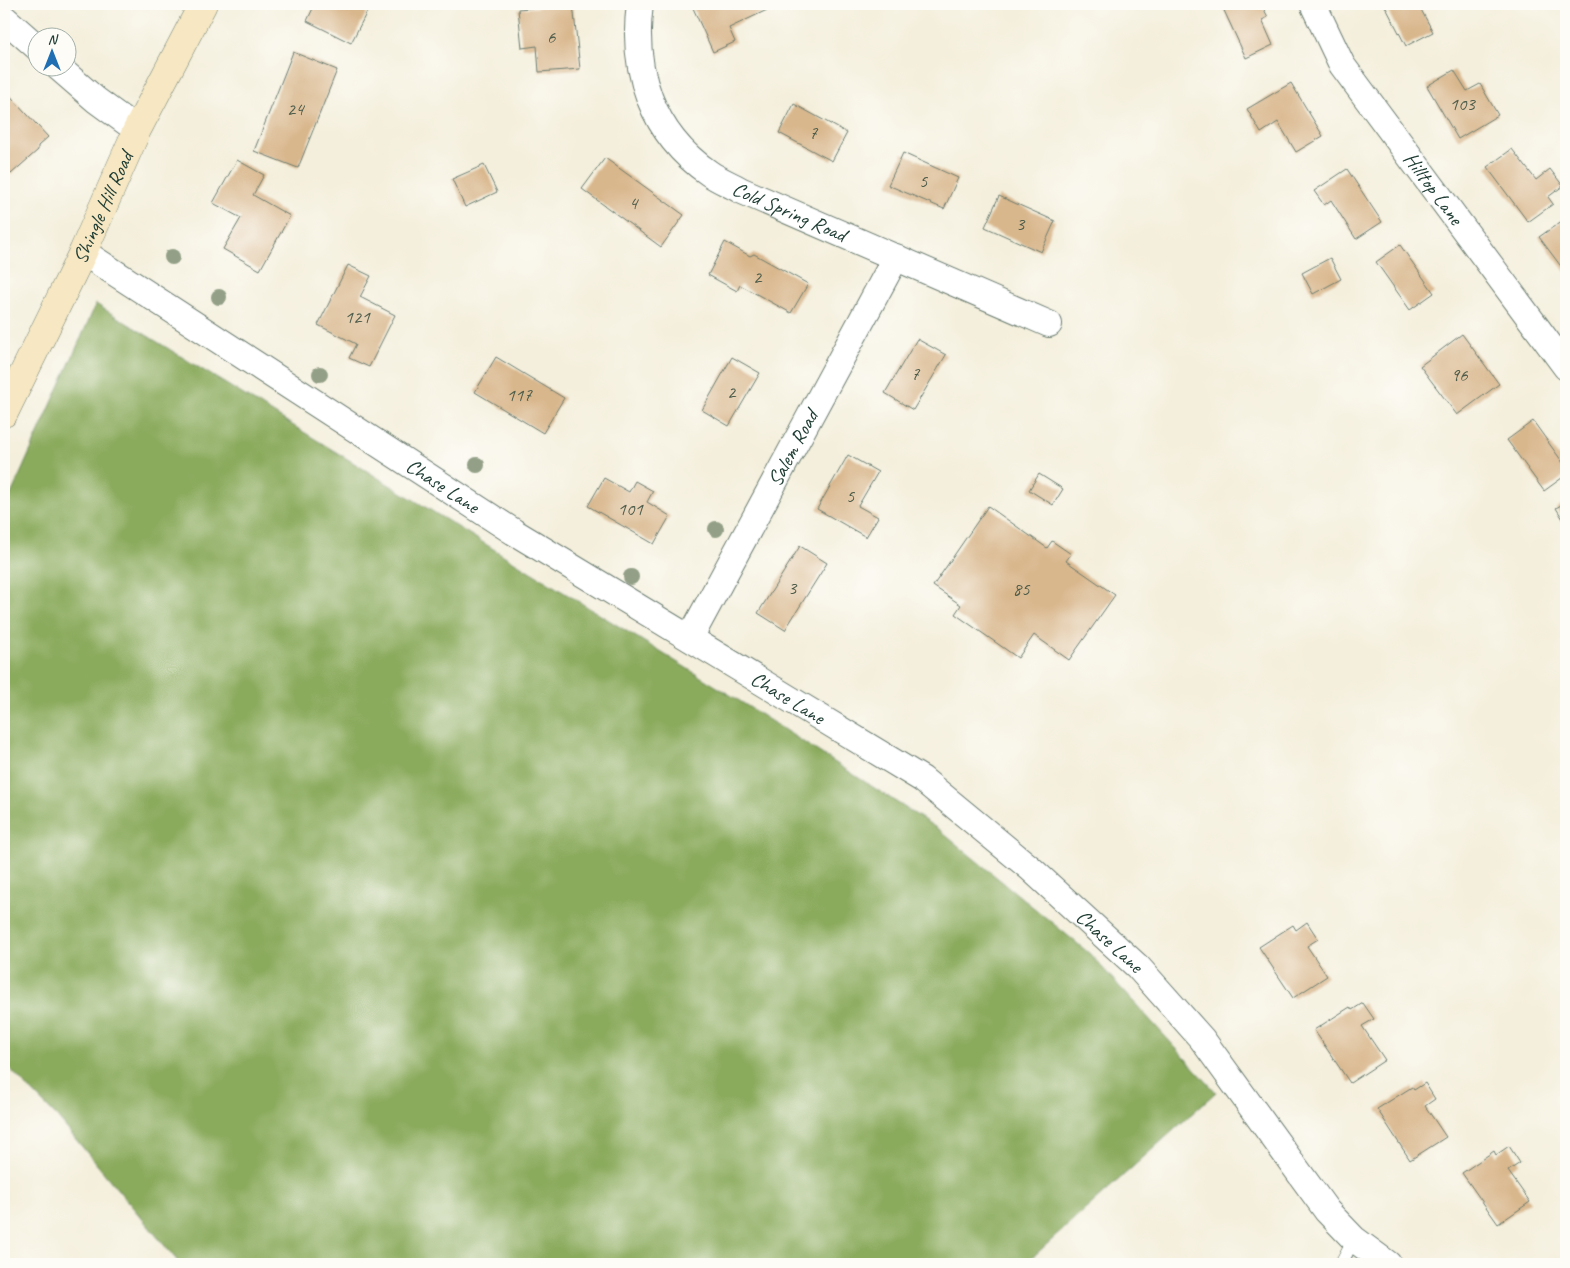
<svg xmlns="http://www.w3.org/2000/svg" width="1570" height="1268" font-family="Caveat,sans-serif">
<rect width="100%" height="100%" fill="#fdfcf7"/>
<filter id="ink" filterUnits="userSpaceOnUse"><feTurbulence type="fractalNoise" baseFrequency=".02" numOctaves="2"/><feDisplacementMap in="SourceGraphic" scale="10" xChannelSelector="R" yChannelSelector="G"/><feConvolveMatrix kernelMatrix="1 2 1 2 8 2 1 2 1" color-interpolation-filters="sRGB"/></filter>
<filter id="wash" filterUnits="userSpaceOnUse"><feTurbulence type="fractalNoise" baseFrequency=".0096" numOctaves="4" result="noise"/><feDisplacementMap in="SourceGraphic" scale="20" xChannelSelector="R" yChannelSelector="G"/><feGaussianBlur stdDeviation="1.12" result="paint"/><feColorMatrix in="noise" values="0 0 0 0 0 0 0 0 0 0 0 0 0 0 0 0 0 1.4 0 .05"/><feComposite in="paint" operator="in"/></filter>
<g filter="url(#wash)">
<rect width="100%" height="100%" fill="#f4efdc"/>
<path fill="#8aaa5c" stroke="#547448" d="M96,304L732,696L938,829L1089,953L1216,1092L1025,1264H180L58,1118L4,1063V510Z"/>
<g id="blocks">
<path fill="#d9b78d" d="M315,4H371L351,43L307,21Z
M573,4L580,69L539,72L537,46L522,48L518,9Z
M703,4H764L767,10L729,28L735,42L713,52L693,8Z
M1221,4H1254L1255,6L1261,4L1268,17L1262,20L1273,45L1246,58Z
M1384,4H1418L1433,32L1406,46Z
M293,52L337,70L298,168L254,151Z
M1454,70L1467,91L1480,84L1498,115L1458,139L1427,86Z
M1291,83L1323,136L1296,152L1278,122L1261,133L1247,109Z
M4,89L48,137L38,146V150L11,174L4,166Z
M794,104L847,133L832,161L779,133Z
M1512,149L1536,180L1550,169L1563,186L1548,197L1553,204L1528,222L1487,167Z
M903,153L958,178L944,209L888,185Z
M605,158L684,215L661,247L582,189Z
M237,160L264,175L253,195L290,216L260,270L223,249L241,218L213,203Z
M484,165L497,192L465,207L452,179Z
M1347,169L1382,222L1356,239L1331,200L1324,205L1314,191Z
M999,196L1055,221L1041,252L985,227Z
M1566,218V273L1539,237Z
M725,242L750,256L754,254L808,284L791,313L740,285L737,291L708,275Z
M1400,245L1434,293L1410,310L1376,262Z
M1330,258L1341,279L1313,294L1302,273Z
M348,265L371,276L360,297L395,315L369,367L349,358L356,344L318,325Z
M1462,334L1499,384L1457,415L1420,366Z
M917,339L946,355L913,410L885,393Z
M496,357L564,398L543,433L475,392Z
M732,357L760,373L729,426L702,410Z
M1533,421L1566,467V475L1544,491L1507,440Z
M848,455L878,472L858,506L878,517L866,537L817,509Z
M1039,474L1063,489L1053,505L1029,490Z
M604,478L629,492L635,481L653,491L647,502L670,516L654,544L588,506Z
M1566,502V524L1556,508Z
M988,506L1047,548L1052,541L1071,554L1066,561L1115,595L1069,660L1034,635L1018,658L955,614L961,605L933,586Z
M800,546L827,563L785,630L758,613Z
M1307,922L1318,939L1307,946L1327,976L1293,998L1259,947L1293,925L1296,930Z
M1363,1003L1374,1019L1362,1026L1385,1060L1350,1083L1314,1030L1350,1007L1352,1010Z
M1425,1083L1435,1099L1425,1106L1446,1137L1410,1160L1377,1109L1412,1087L1414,1090Z
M1509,1146L1520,1163L1508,1171L1530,1202L1498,1224L1462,1173L1494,1151L1496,1155Z"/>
</g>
</g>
<g filter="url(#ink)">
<use href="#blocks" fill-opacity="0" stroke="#6a7b6f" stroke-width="1"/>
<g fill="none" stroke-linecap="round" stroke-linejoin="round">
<g stroke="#6a7b6f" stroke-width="14">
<path id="lane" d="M1341,1264L1354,1239"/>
</g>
<g stroke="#6a7b6f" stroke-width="28">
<g id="street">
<path id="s1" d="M640,4C631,70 652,134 709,173C719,180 730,184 740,190L1049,324"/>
<path id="s2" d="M1313,4L1342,65L1566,367"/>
<path d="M4,18L38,48"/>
<path d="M59,68L96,100L137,130"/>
<path id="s3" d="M83,252L514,532L922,779L1030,868L1138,967L1202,1039L1327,1211L1354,1239L1388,1264"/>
<path id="s4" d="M690,638L896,257"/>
</g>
</g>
<g stroke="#6a7b6f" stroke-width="29">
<g id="secondary">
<path id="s5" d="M4,413L83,252L137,130L203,4"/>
</g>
</g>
<use href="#lane" stroke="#fff" stroke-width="12"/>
<use href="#street" stroke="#fff" stroke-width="26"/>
<use href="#secondary" stroke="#f7e8c3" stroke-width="28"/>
</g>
<g fill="#93a087">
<circle cx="172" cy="257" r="8"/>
<circle cx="219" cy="297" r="8"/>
<circle cx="320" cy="374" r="8"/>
<circle cx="477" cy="465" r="8"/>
<circle cx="716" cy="529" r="8"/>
<circle cx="631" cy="577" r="8"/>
</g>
</g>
<g text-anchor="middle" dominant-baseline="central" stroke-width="4" stroke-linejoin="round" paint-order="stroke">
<g font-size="19" fill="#4e5c4a">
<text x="551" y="37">6</text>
<text x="1462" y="104">103</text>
<text x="295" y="109">24</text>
<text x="813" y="133">7</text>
<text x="923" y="181">5</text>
<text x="633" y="203">4</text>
<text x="1020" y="224">3</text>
<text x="757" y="277">2</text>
<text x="357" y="317">121</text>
<text x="915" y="374">7</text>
<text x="1459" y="375">96</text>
<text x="731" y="392">2</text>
<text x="519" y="395">117</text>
<text x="850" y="496">5</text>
<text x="630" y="509">101</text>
<text x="792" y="588">3</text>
<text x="1021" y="589">85</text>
</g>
<g font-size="21" fill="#1f3d34" stroke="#fdfcf7">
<text stroke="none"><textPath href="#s2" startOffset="221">Hilltop Lane</textPath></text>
<text stroke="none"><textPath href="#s5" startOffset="228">Shingle Hill Road</textPath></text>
<text stroke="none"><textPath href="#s1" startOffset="282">Cold Spring Road</textPath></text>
<text stroke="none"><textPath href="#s4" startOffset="216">Salem Road</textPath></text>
<text stroke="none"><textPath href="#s3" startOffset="429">Chase Lane</textPath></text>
<text stroke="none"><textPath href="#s3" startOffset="834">Chase Lane</textPath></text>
<text stroke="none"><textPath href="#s3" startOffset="1239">Chase Lane</textPath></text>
</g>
</g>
<rect width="1570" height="1268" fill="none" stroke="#fdfcf7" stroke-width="20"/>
<g transform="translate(52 52)"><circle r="24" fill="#fdfcf7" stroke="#a4b0a9"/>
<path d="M0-4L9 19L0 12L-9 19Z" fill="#1f6fb2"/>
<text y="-8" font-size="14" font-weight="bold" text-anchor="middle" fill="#1f3d34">N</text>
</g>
</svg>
